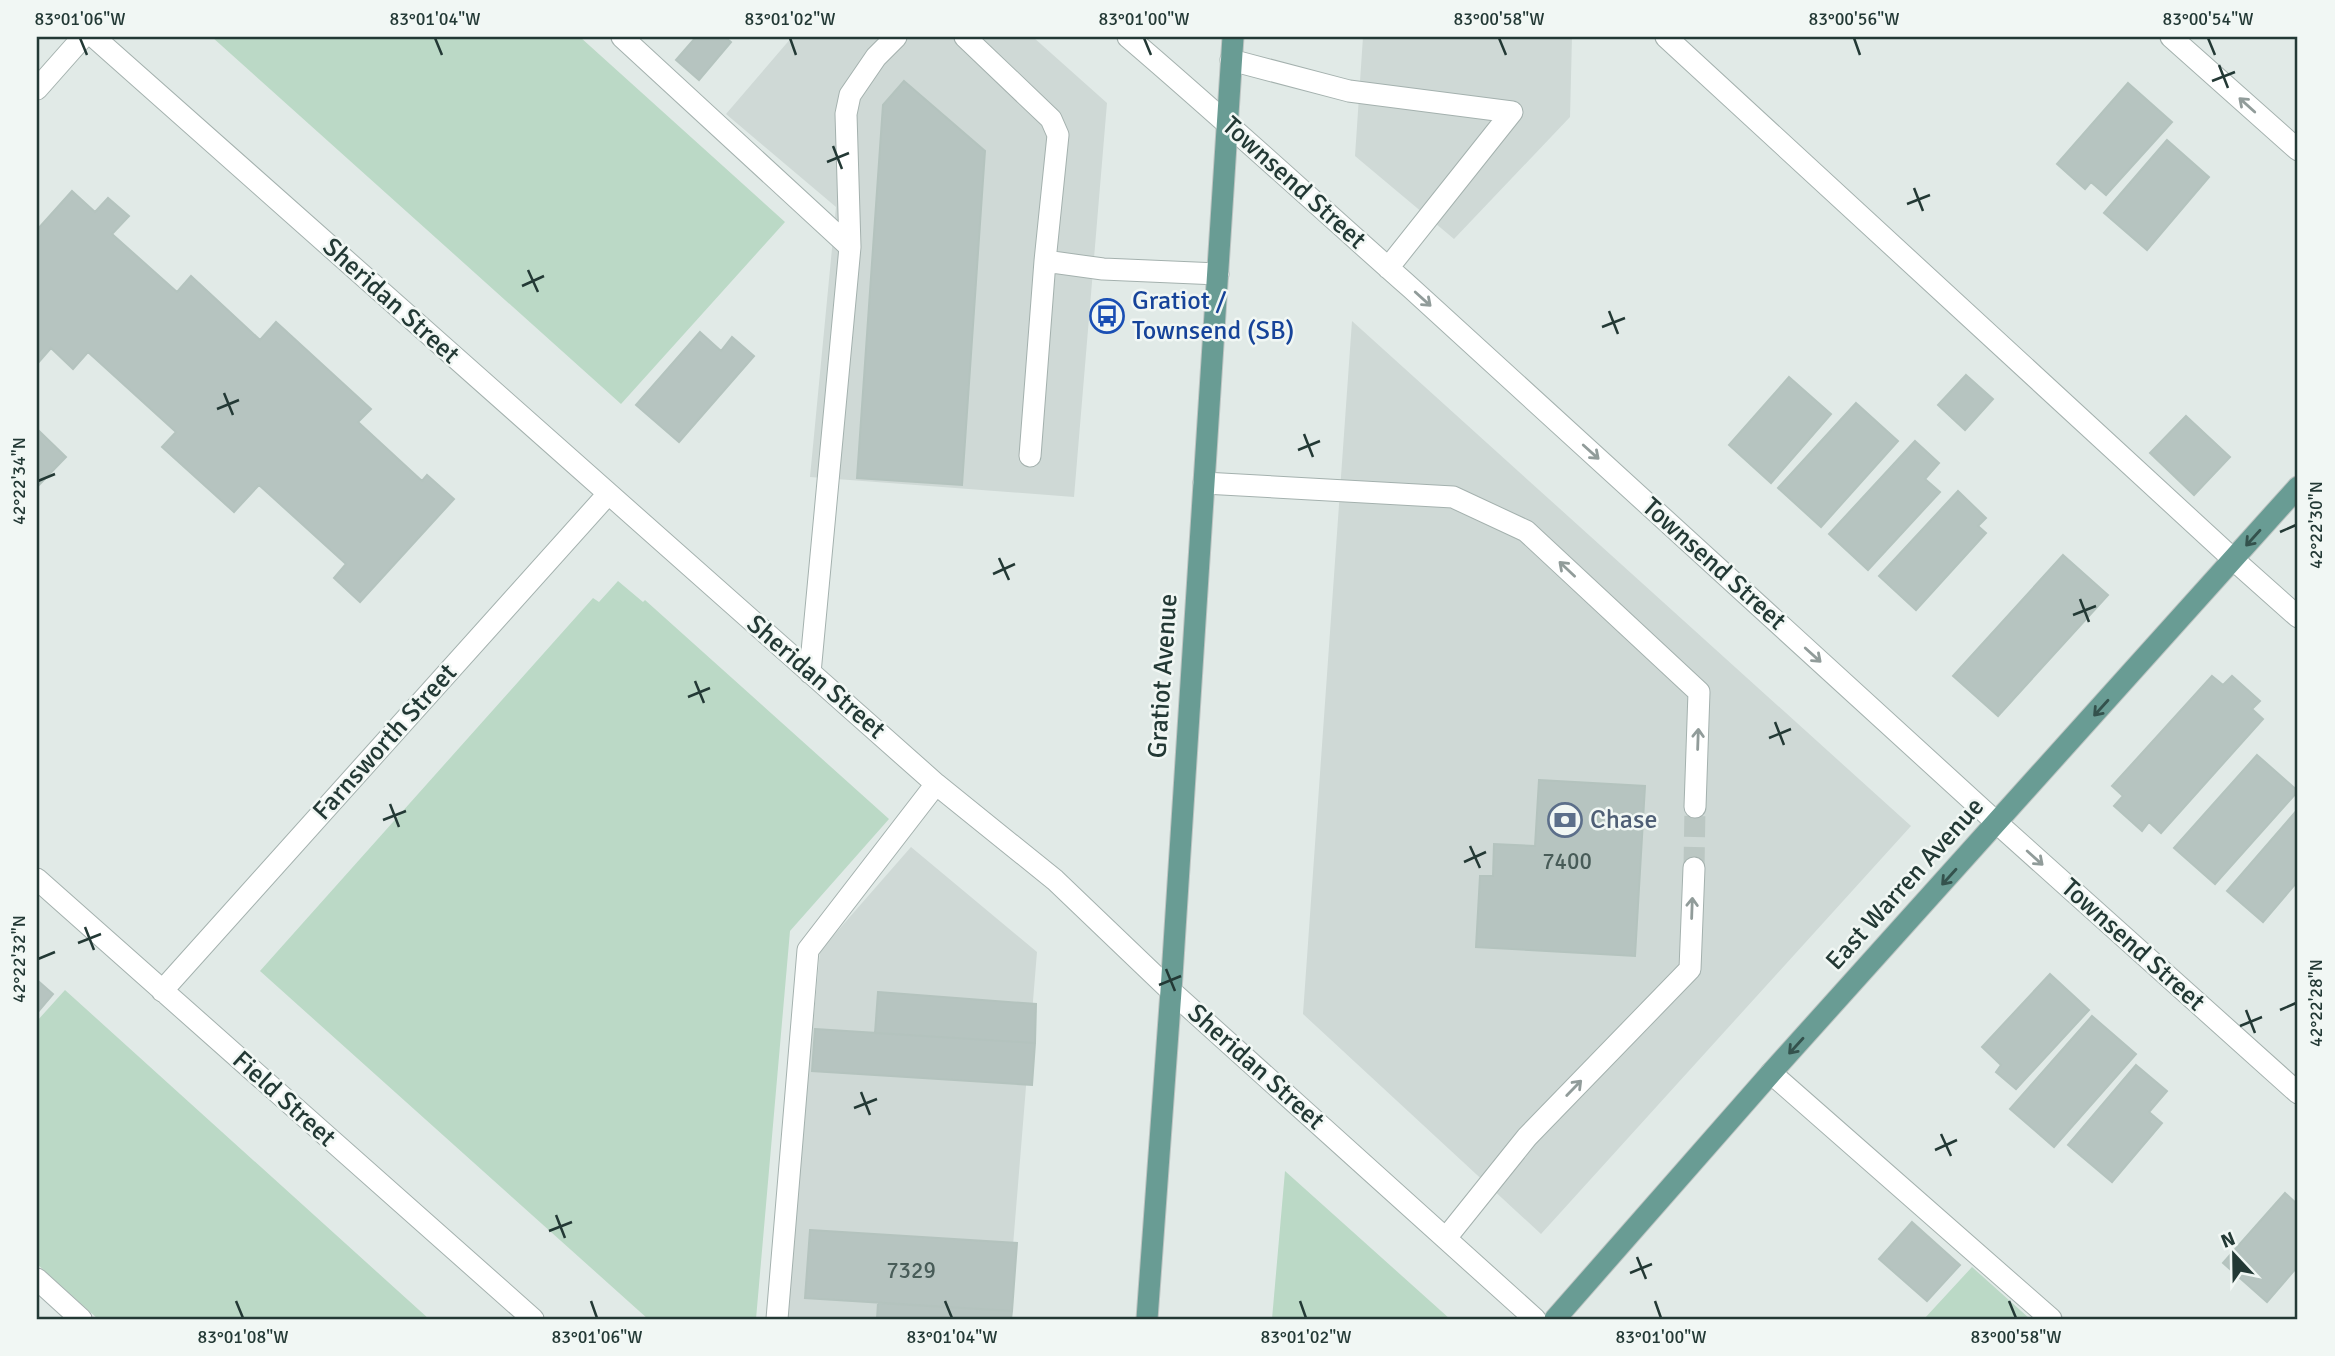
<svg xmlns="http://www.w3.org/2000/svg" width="2335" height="1356" font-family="Signika,sans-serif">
<rect width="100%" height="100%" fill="#e1eae7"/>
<path fill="#cfd9d6" d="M792,37H1033L1107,103L1074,497L810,477L836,207L726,114Z
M1363,37H1572L1570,117L1454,239L1355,156Z
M1352,321L1911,826L1541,1234L1303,1014Z
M911,847L1037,952L1007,1319H785L820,951Z"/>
<path fill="#bbd9c6" d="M212,37H580L785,222L621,404Z
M618,581L643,602L645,600L889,819L790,931L756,1319H648L260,971L593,598L599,602Z
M65,990L429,1319H98L37,1264V1021Z
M1285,1171L1450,1319H1272Z
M1972,1267L2030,1319H1924Z"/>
<path fill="#b6c4c0" stroke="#b4c3be" stroke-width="2" d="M696,37H725L731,42L699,80L676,60Z
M904,81L985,151L962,485L857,478L883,105Z
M2128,83L2172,122L2106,195L2091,182L2085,189L2057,164Z
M2167,140L2209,177L2147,250L2104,213Z
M72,191L95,212L108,198L129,216L112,234L177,292L191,276L260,340L276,322L371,409L358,422L422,481L427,475L454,499L360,602L334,578L346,564L259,485L234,512L162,447L176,432L88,352L73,369L51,348L37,364V230Z
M700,332L721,351L732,337L754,356L679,442L636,405Z
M1966,375L1993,399L1965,430L1938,405Z
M1789,377L1831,414L1771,483L1729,445Z
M1856,403L1898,441L1821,527L1778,488Z
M2186,416L2230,457L2194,495L2150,453Z
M37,429L66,457L37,487Z
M1915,441L1939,463L1925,479L1940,492L1868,570L1829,534Z
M1958,491L1986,518L1978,526L1986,533L1916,610L1879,576Z
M2063,555L2108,595L1998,716L1953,676Z
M2212,676L2223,685L2232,676L2260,701L2252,709L2263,719L2161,833L2149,822L2142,831L2114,806L2123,796L2112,786Z
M2257,755L2298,791L2215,884L2174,848Z
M1539,780L1645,786L1635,956L1476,947L1480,876H1493L1494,844L1535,846Z
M2298,809V881L2263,922L2227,891Z
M2050,974L2089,1010L2016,1089L1996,1072L2001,1065L1982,1047Z
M37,980L53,994L37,1013Z
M878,992L1036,1004L1035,1043L875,1033Z
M2092,1016L2136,1054L2054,1147L2010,1109Z
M815,1029L1035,1043L1032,1085L812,1071Z
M2136,1065L2167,1091L2149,1112L2162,1123L2112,1182L2068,1145Z
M2285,1193L2298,1205V1266L2267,1302L2223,1263Z
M1912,1222L1960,1265L1927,1301L1879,1259Z
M810,1230L1017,1243L1012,1311L805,1298Z
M878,1303L1012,1311L1011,1319H877Z"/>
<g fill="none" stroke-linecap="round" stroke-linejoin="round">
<path stroke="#bbc7c3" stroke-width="21" stroke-dasharray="21 10" stroke-linecap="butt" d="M1694,868L1695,807"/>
<g stroke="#a4b1ae" stroke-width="23">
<path id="minor" d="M94,37L936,784L1055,880L1171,991L1535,1319
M622,37L850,247L810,673
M965,37L1051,119L1058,135L1045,261L1103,269L1218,274
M1128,37C1224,119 1316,204 1411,288L1997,823L2298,1093
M1666,37L2234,560L2298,617
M2171,37L2298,150
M1231,60L1349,91L1512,112L1388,268
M37,89L83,37
M850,247L846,114L850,95L876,57L896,37
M1030,456L1045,261
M1204,483L1453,497L1526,531L1699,692L1695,807
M37,879L533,1319
M162,991L608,494
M1771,1073L2051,1319
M1446,1238L1527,1137L1690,969L1694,868
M37,1279L81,1319
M777,1319L808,950L936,784"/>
</g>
<g stroke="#bdc4c2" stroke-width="23">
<path id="major" d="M1147,1319L1171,991L1233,37
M1555,1319L1771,1073L2298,487"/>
</g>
<use href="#minor" stroke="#fff" stroke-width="21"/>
<use href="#major" stroke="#699c94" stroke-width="21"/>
</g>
<defs><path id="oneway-shaft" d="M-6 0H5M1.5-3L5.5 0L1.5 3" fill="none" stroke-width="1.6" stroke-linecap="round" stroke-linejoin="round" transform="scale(1.75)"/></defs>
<g stroke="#919c9a">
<use href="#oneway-shaft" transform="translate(2247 105) rotate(-138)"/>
<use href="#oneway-shaft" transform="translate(1423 299) rotate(42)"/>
<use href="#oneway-shaft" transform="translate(1591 452) rotate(42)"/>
<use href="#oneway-shaft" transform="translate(1567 569) rotate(-137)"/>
<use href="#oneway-shaft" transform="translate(1813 655) rotate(42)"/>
<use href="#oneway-shaft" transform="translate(1698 739) rotate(-88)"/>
<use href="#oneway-shaft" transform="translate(2035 858) rotate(42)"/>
<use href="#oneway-shaft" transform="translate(1692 908) rotate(-88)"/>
<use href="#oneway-shaft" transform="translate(1574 1088) rotate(-46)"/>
</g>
<g stroke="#34524d">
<use href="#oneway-shaft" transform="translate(2253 538) rotate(132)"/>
<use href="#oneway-shaft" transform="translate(2101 708) rotate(132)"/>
<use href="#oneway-shaft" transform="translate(1949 877) rotate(132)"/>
<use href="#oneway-shaft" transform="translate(1796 1046) rotate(132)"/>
</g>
<path fill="none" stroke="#233935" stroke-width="2.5" d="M80,38L87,55M435,38L442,55M790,38L796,55M1144,38L1151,55M1499,38L1506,55M1854,38L1860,55M2208,38L2215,55M2219,65L2228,88M2212,81L2235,72M833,146L842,169M827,162L849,153M1914,188L1923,211M1907,204L1930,195M528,270L538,292M522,286L544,276M1609,311L1618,334M1602,327L1625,318M224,393L233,415M217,409L239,400M1304,434L1313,457M1298,450L1320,441M38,481L55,474M2280,532L2296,525M999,558L1009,580M993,574L1015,564M2080,599L2089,622M2073,615L2096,606M695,681L704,703M688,697L710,688M1775,722L1784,745M1769,738L1791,729M390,804L399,827M383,820L406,811M1470,846L1480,868M1464,862L1486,852M85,927L94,950M78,943L101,934M38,959L55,952M1166,969L1175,991M1159,985L1181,976M2246,1010L2255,1033M2280,1010L2296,1003M2240,1026L2262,1017M861,1092L870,1115M854,1108L877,1099M1941,1134L1951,1156M1935,1150L1957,1140M556,1215L565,1238M549,1231L572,1222M1637,1257L1646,1279M1630,1273L1652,1264M236,1301L243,1318M591,1301L597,1318M945,1301L952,1318M1300,1301L1306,1318M1655,1301L1661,1318M2009,1301L2016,1318"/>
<defs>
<g id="bus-ring" transform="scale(1.75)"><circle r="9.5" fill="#f1f7f4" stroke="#1a4fb4" stroke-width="1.5"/><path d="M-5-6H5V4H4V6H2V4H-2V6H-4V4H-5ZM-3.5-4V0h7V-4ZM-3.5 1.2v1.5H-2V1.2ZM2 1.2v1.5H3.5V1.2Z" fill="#1a4fb4"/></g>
<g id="bank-ring" transform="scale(1.75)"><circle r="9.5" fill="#f1f7f4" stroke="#5c6f8a" stroke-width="1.5"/><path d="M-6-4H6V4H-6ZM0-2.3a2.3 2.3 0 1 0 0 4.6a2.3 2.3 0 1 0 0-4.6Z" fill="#5c6f8a"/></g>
</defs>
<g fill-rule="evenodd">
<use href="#bus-ring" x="1107" y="316"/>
<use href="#bank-ring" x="1565" y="820"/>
</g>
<g text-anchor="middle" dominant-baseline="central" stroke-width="5" stroke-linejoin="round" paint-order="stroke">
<g font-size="23" fill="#485c58">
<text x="1567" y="861">7400</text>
<text x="911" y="1270">7329</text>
</g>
<g font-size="26" fill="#233935" stroke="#f1f7f4">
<text transform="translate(1294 183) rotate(42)">Townsend Street</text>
<text transform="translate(391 301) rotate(42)">Sheridan Street</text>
<text transform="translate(1714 564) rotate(42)">Townsend Street</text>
<text transform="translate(1163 676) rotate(-86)">Gratiot Avenue</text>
<text transform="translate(816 677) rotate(41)">Sheridan Street</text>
<text transform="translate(385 742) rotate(-48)">Farnsworth Street</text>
<text transform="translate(1905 884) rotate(-48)">East Warren Avenue</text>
<text transform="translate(2133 945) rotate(42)">Townsend Street</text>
<text transform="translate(1256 1067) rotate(42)">Sheridan Street</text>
<text transform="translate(284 1099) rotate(42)">Field Street</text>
</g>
<g font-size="26" fill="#164399" stroke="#f1f7f4" text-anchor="start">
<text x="1132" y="301">Gratiot /<tspan x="1132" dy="30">Townsend (SB)</tspan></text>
</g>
<g font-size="26" fill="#4e5e75" stroke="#f1f7f4" text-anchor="start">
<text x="1590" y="820">Chase</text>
</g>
</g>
<rect width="2335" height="1356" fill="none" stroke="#f1f7f4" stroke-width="77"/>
<g transform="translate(2234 1255) rotate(338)" stroke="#f1f7f4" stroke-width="5" paint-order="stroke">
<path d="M0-5L12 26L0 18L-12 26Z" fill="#233935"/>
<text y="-10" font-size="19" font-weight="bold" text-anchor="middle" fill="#233935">N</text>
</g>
<rect x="38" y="38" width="2258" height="1280" fill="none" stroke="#233935" stroke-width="2.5"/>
<g font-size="18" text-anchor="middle" fill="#233935">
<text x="80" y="25">83°01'06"W</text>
<text x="435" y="25">83°01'04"W</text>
<text x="790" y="25">83°01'02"W</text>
<text x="1144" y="25">83°01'00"W</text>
<text x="1499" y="25">83°00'58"W</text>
<text x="1854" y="25">83°00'56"W</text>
<text x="2208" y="25">83°00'54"W</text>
<text transform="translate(19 481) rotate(-90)" y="6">42°22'34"N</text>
<text transform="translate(2316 525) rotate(-90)" y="6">42°22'30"N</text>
<text transform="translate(19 959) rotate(-90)" y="6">42°22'32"N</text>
<text transform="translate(2316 1003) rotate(-90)" y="6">42°22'28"N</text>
<text x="243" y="1343">83°01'08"W</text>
<text x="597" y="1343">83°01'06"W</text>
<text x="952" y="1343">83°01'04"W</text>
<text x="1306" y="1343">83°01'02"W</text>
<text x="1661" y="1343">83°01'00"W</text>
<text x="2016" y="1343">83°00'58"W</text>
</g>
</svg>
